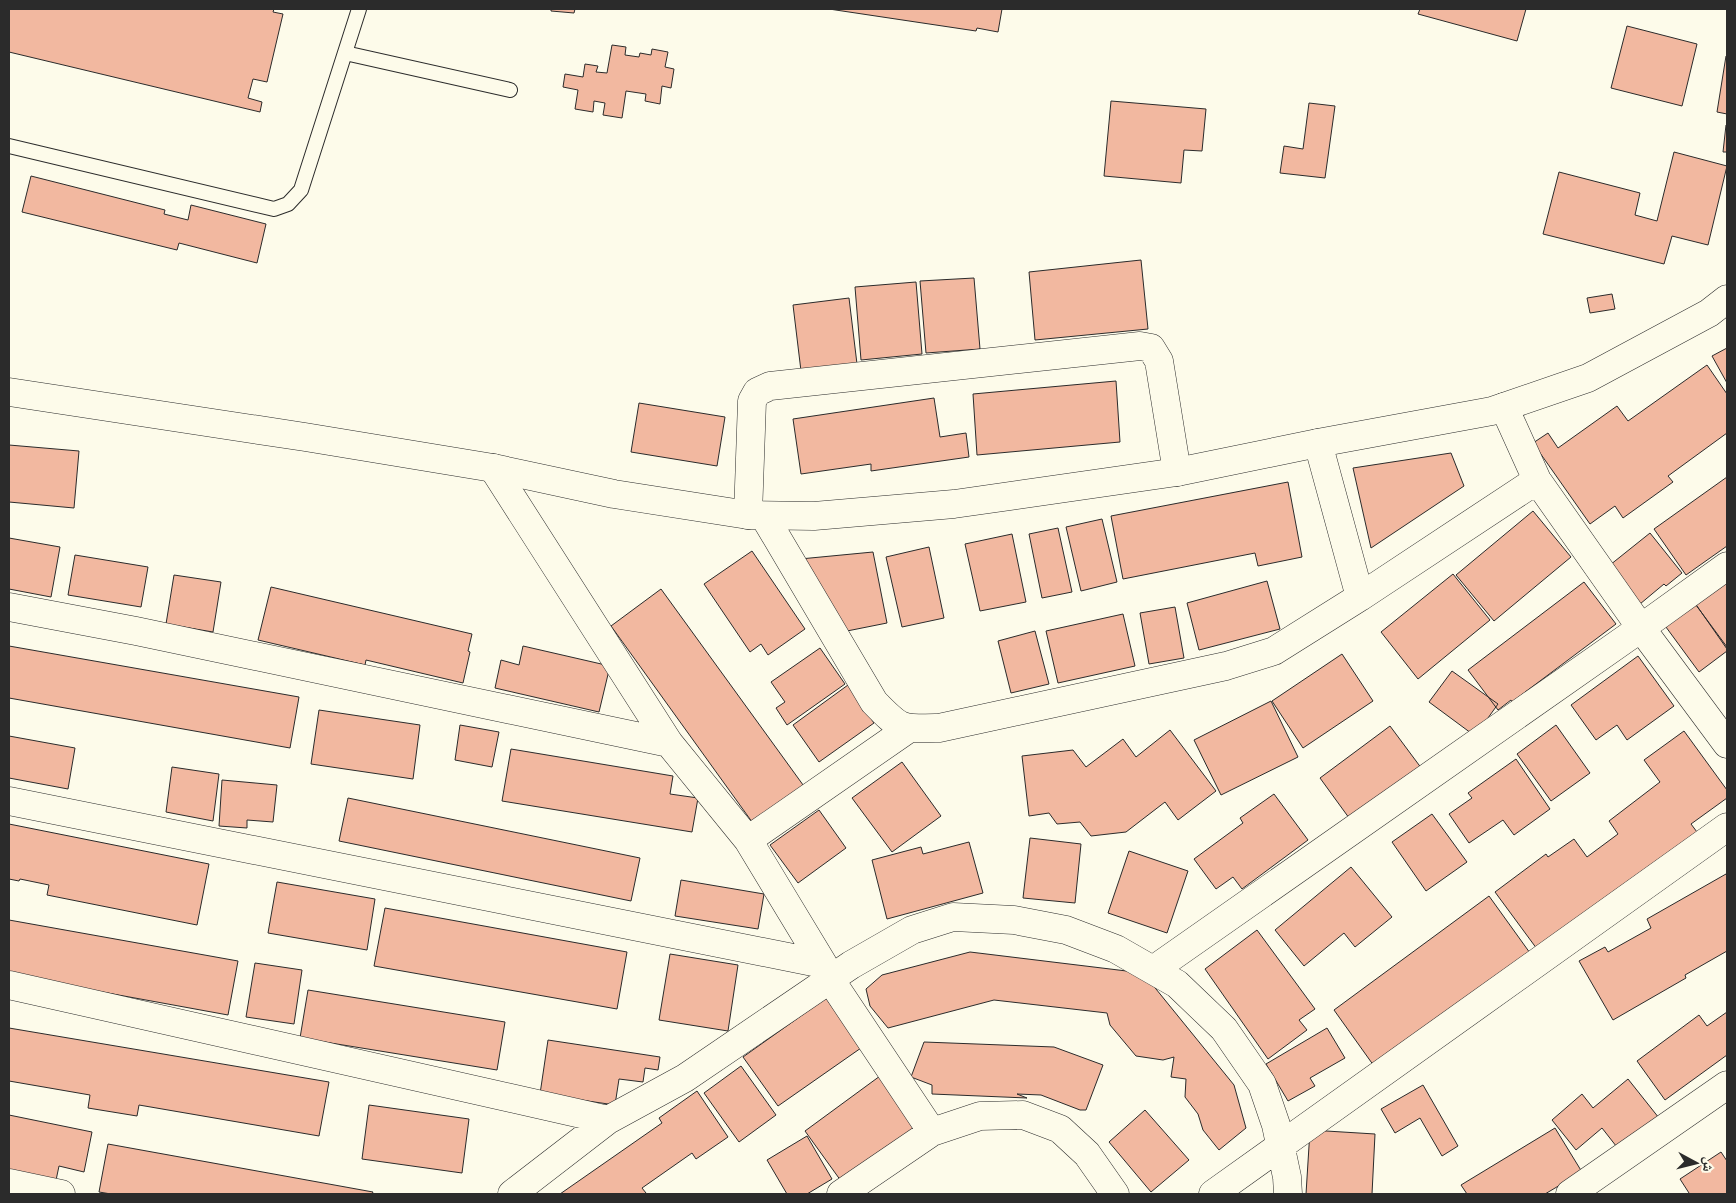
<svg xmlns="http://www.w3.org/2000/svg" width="1736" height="1203" font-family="'PT Sans Narrow','Noto Naskh Arabic',sans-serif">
<rect width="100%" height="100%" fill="#fdfbea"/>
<path fill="#f2b8a0" stroke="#2b2b2b" d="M9,9H274L273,12L283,14L267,82L253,79L248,98L262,102L260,112L9,52Z
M551,9H575L574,13L551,11Z
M829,9H1002L998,32L977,28L976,31Z
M1420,9H1526L1517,41L1418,14Z
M1627,26L1697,44L1682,106L1611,88Z
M612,45L626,47L625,55L639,57L640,53L651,55L652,49L668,52L665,67L674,69L671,88L662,86L660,104L645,101L646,94L626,91L622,118L603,115L605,103L594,101L593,112L575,109L578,90L563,87L565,74L583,77L585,64L598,66L596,72L607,73Z
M1726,56H1727V114L1717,112Z
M1111,101L1206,109L1202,151L1184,150L1181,183L1104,176Z
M1309,103L1335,106L1325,178L1280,173L1284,146L1303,149Z
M1726,125L1727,126V152H1723Z
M1674,152L1727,166L1708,245L1672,236L1664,264L1543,234L1559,172L1640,193L1635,215L1657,221Z
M31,176L165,210L164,214L188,220L191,205L266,224L257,263L179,243L177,250L22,212Z
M1141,260L1148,329L1035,340L1029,272Z
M974,278L980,349L926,353L920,281Z
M916,282L922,354L861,360L855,287Z
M1612,294L1615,309L1590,313L1587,298Z
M849,298L857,364L801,371L793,305Z
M1727,348V383L1712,356Z
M1707,365L1727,394V433L1668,476L1673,482L1623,518L1615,506L1590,524L1533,443L1548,433L1558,448L1617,406L1628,421Z
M1116,381L1120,442L977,455L973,394Z
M934,398L940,437L966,433L969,457L871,471V464L801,474L793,419Z
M639,403L725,417L717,466L631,452Z
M9,445L79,451L74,508L9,502Z
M1451,453L1464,486L1371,548L1353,468Z
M1727,477V546L1686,575L1654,529Z
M1288,482L1302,557L1258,566L1255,553L1123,579L1111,516Z
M1533,511L1571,557L1494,621L1456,575Z
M1102,519L1117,582L1081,591L1066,527Z
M1058,528L1072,592L1042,598L1029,534Z
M1650,533L1682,573L1666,586L1664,584L1640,604L1610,565Z
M1012,534L1026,602L980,611L965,544Z
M9,538L60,547L51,597L9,589Z
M929,547L944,618L902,627L886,557Z
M752,551L805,629L768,655L761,644L750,652L704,584Z
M873,552L887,623L842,632L800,559Z
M75,555L148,567L141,607L68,595Z
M1727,569V649L1690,596Z
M1453,574L1490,620L1418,679L1381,632Z
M174,575L221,582L213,632L166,624Z
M1267,581L1280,629L1199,650L1187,603Z
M1584,582L1616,624L1512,702L1511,700L1498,710L1468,670Z
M271,587L472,634L468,651L470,652L463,683L366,660L365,665L258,640Z
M661,589L806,789L755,826L611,626Z
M1693,601L1727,647V651L1699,672L1663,623Z
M1175,607L1184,658L1149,664L1140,613Z
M1123,614L1135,666L1058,683L1046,631Z
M1035,631L1049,684L1011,693L998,641Z
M9,646L299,697L290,748L9,698Z
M523,646L610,666L599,712L495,688L501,660L519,665Z
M820,648L845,684L787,725L776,708L785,702L771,682Z
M1342,654L1373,701L1303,748L1272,701Z
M1638,656L1674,706L1627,740L1617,725L1596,740L1571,705Z
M1452,671L1498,704L1475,736L1429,702Z
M848,685L874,723L819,762L793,725Z
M1271,701L1298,757L1221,795L1194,740Z
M319,710L420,725L413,779L311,764Z
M460,725L499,732L492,767L455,760Z
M1556,725L1590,773L1551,801L1517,754Z
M1390,726L1422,769L1352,822L1320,778Z
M1170,730L1216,791L1178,820L1165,802L1126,832L1091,836L1080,822L1057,824L1049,813L1029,816L1022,756L1073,750L1086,767L1123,739L1136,757Z
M1684,731L1727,790V798L1691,824L1697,832L1537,949L1495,892L1546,854L1548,857L1574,839L1587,857L1618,834L1609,821L1660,782L1644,760Z
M9,736L75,748L68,789L9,778Z
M511,749L673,776L670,794L698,798L692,832L502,801Z
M1516,759L1550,809L1514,835L1503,820L1469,843L1449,814L1472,798L1468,793Z
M902,762L941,816L892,852L852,798Z
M172,767L219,774L213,821L166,812Z
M222,780L277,785L273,822L247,820V828L219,826Z
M1274,794L1308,840L1242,889L1233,877L1216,889L1194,859L1243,823L1240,818Z
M348,798L640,858L631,901L339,841Z
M819,810L846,848L798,883L770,845Z
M1432,814L1467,862L1426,891L1392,842Z
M9,824L209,864L197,925L47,895L49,885L20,879L19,881L9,879Z
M1030,838L1081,844L1075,903L1023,898Z
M969,842L983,893L887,919L872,860L921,847L923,854Z
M1129,851L1188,871L1167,933L1108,913Z
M1351,867L1392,917L1355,947L1344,933L1304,966L1275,930Z
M1726,874L1727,877V951L1685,975L1686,978L1613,1020L1579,961L1605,947L1608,952L1651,928L1647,919Z
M681,880L764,894L758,929L675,916Z
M277,882L375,899L367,950L268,933Z
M1489,896L1530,953L1374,1066L1334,1010Z
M385,908L627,952L617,1009L374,966Z
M9,920L238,961L228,1015L9,975Z
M1257,930L1315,1009L1299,1020L1307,1030L1268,1059L1205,969Z
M970,952L1143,973L1234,1085L1246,1128L1219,1150L1203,1130L1198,1114L1185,1097L1186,1079L1171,1077L1174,1057L1163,1060L1136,1056L1110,1025L1107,1013L994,1000L888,1028L870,1006L866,989L882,975Z
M670,954L738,965L728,1031L659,1020Z
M255,963L302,970L294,1024L246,1017Z
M308,990L505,1022L497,1070L300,1038Z
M826,998L861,1048L778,1106L743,1057Z
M1727,1012V1055L1665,1100L1637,1061L1699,1015L1707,1026Z
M9,1028L329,1082L319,1136L139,1105L137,1116L88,1108L90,1095L9,1081Z
M1327,1028L1345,1058L1310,1078L1315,1086L1288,1101L1266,1064Z
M548,1040L660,1057L658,1070L645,1068L643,1082L619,1079L615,1105L540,1094Z
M924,1042L1054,1047L1103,1065L1086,1110H1080L1041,1095L1017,1094L1027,1098L932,1094V1085L911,1077Z
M741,1066L776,1115L739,1142L704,1093Z
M880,1076L916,1127L841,1181L805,1131Z
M1628,1079L1659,1118L1620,1151L1602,1128L1576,1150L1552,1120L1582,1094L1593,1108Z
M1423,1085L1458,1146L1442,1156L1420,1118L1395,1133L1381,1109Z
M697,1091L728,1137L696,1159L692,1153L642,1188L646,1193L645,1194H560L662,1123L659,1118Z
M369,1105L469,1119L462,1173L362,1159Z
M1145,1110L1189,1160L1151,1192L1109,1142Z
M9,1115L92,1132L84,1172L59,1166L55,1185L9,1176Z
M1555,1128L1582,1172L1545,1194H1467L1461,1185Z
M1310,1130L1375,1134L1372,1194H1306Z
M807,1136L832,1179L807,1194H787L767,1160Z
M108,1144L373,1192L372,1194H111L99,1192Z
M1721,1152L1727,1161V1194H1688L1689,1193L1680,1179Z"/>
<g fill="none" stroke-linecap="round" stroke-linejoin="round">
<g stroke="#2b2b2b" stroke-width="16">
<path id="lane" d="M345,53L510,90
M9,146L274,209L288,204L301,190L359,9"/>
</g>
<g stroke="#2b2b2b" stroke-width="29">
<path id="street" d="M1504,407L1537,480L1641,628L1727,744
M1318,443L1360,597
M493,468L669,743L748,840L823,964L830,979L932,1132
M748,515L752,401L757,392L770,386L1140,346L1151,348L1159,361L1177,472
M764,516L874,702C901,730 901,729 939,728L1226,666L1274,651L1360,597L1537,480
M9,607L136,631L669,743
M9,801L823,964
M748,840L908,729
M1153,970L1641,628L1727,566
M9,985L608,1120
M9,1183L61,1194
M512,1194L608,1120L685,1078L851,965L912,930L953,917L1014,920L1066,930L1116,949L1177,984L1224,1029L1262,1084L1276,1125L1287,1177L1288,1194
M841,1194L932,1132L980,1116L1023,1115L1060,1129L1087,1154L1115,1194
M1213,1194L1727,827
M1570,1194L1727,1085"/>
</g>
<g stroke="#2b2b2b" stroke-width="29">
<path id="secondary" d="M9,392L305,437L493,468L614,494L748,515L814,516L954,504L1177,472L1318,443L1492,411L1588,378L1709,313L1727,299"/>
</g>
<use href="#lane" stroke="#fdfbea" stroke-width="14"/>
<use href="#street" stroke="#fdfbea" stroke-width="28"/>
<use href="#secondary" stroke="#fdfbea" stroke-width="28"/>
</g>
<rect width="1736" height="1203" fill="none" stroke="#2b2b2b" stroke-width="20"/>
<g transform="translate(1696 1163) rotate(97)" stroke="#fdfbea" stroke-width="4" paint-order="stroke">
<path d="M0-4L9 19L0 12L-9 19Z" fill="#2b2b2b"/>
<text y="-8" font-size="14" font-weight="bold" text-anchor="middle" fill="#2b2b2b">ش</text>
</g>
</svg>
